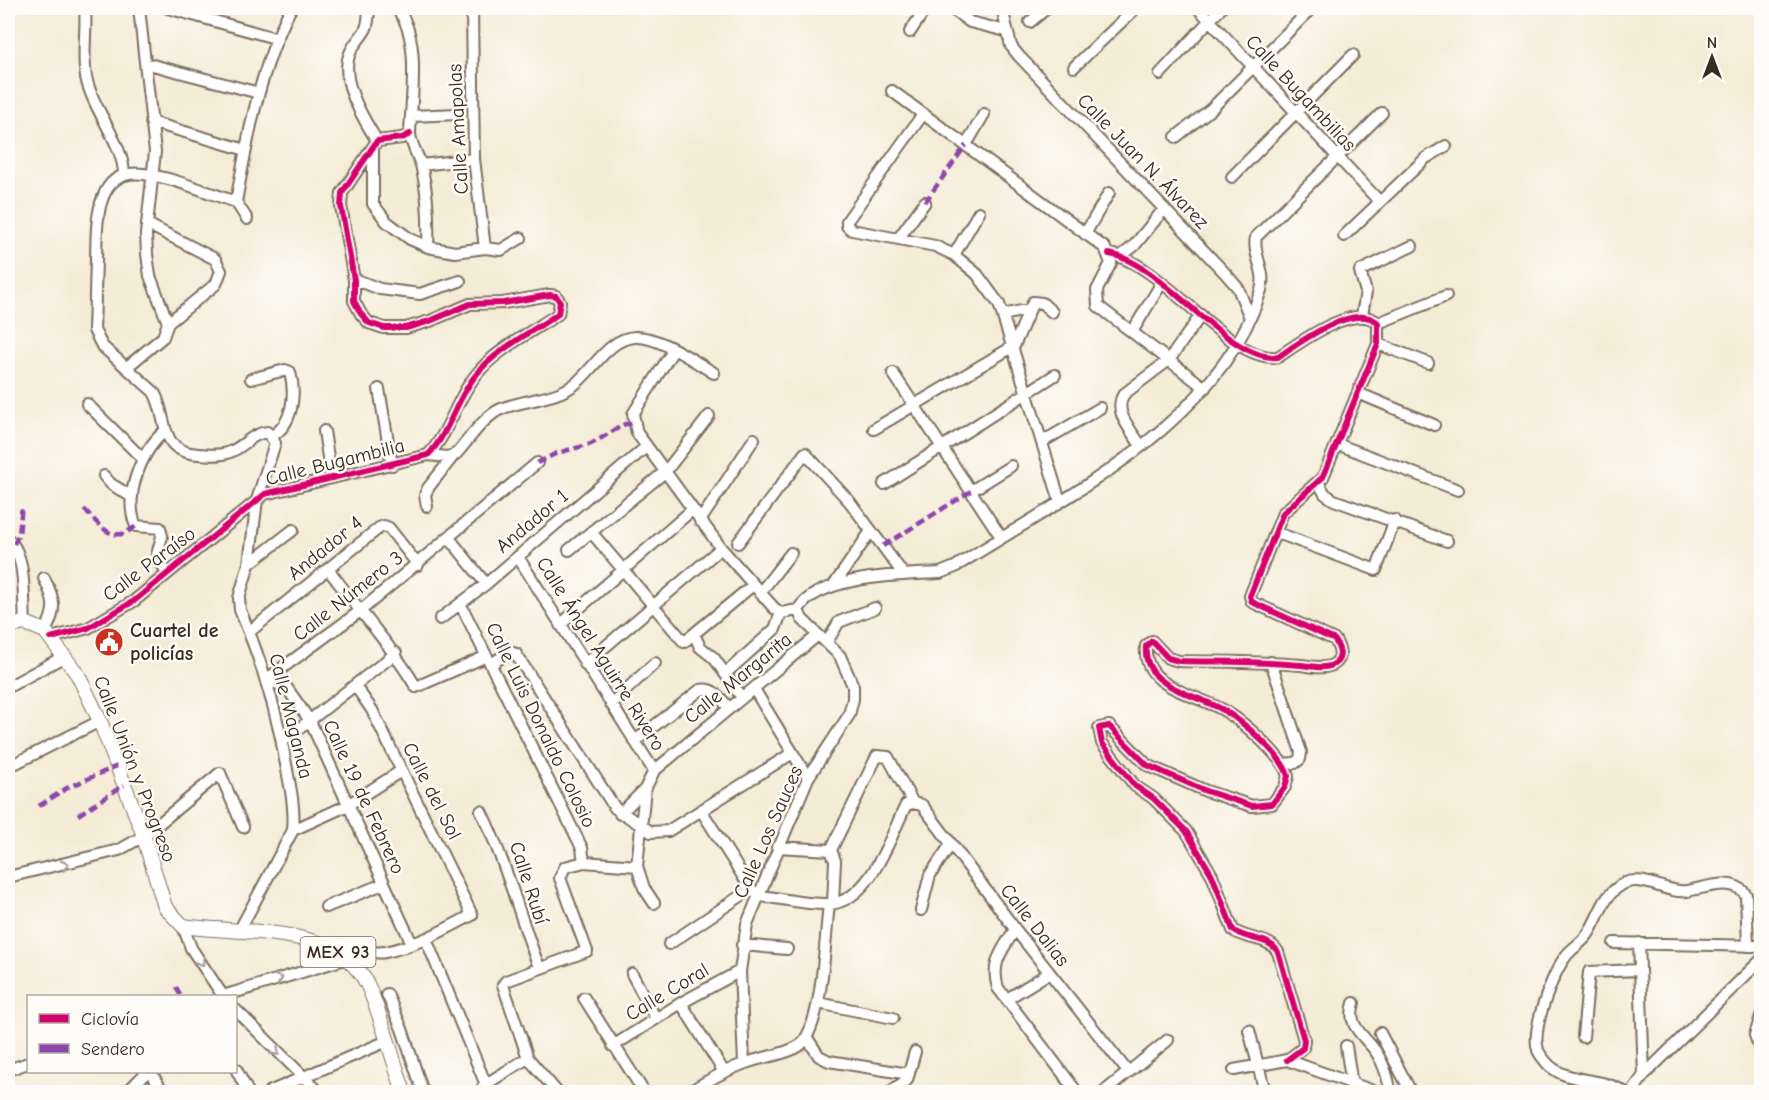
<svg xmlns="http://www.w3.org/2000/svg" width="1769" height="1100" font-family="'Comic Neue',sans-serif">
<rect width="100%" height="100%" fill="#fdfcf7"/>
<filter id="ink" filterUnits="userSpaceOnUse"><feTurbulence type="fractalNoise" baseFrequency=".0167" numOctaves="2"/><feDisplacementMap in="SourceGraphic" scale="12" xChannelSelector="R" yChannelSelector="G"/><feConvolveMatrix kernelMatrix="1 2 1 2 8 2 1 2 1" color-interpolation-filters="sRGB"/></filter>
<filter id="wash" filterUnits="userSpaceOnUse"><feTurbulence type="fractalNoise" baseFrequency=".008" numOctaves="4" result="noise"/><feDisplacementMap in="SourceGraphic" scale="24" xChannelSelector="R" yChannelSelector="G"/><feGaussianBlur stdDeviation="1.35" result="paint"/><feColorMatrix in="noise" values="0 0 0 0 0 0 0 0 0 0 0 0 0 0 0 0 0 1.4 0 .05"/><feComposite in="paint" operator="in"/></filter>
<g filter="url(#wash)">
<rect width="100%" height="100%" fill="#f4ecd7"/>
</g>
<g filter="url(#ink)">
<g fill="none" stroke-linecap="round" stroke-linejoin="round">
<g stroke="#7c6e5f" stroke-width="14">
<path id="minor" d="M85,8C87,30 82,55 86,77C93,111 124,144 124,175
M139,8L155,152L146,234L147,254L150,276L168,323
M168,8L275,38
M369,8C368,35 364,29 352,49C336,76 363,118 377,141
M396,8C422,35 411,99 410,133C410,144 420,158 422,169C428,195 429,220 428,247
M472,8L474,159L485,248
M951,8L970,22L1006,31
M1002,8L1011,46L1018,55L1225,273L1238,288L1250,318
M1198,8L1379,201
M1030,22L1047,8
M910,32L926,8
M145,63L259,93
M1074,67L1136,8
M1160,74L1221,8
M892,91L1105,248L1111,263L1097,290L1098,306L1205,388
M923,114L847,221V226L852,230L935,246L954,255L977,274L999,304L1060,501
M412,116L458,114
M151,122L246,150
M1176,137L1211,109L1312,8
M966,145L984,114
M373,148V204L387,222L410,239L428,247L455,252L485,248L501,250L521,238
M421,165L474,159
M1232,177L1353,55
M236,202C208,193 172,177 143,174C93,168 97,227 96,261C95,284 95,307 94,330L102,346L154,392C169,419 157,451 198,454C208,455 221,456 230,452C245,446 251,434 267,432L275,443L257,500L249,564L239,598L240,610C262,662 278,714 287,770C291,790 295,810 293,830L239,931
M236,202C248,135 260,68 291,8
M236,202L247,219
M147,224L215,259L221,271L216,284L168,323
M1085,234L1109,193
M1344,236L1426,158L1446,146
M898,239L925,202
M1109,254C1163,262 1227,362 1278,357C1299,343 1355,301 1378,323V344L1323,477L1283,513L1250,596L1252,602L1335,640C1339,648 1344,658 1334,664C1325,670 1310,666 1301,665C1260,661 1220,662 1179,661L1168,658L1152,641L1146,646C1142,689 1198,694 1225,711C1243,722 1283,756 1288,776L1285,787L1272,804L1252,806L1206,791L1147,765L1109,726L1099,728L1102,743L1135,786L1153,798L1186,831L1212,875L1233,930C1247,941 1268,936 1278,952L1304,1040L1303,1048L1287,1060
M954,255L979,212
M1121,256L1134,246L1164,209
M354,279L380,289L420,294L460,281
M1003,315L1030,309
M1362,315L1366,292L1360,271L1412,246
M1378,323L1446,296
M1132,332L1161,284
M1378,344L1428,363
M674,349L633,414L637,433L721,548L774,608L781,613L798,610
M127,367L163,337L168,323
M893,373L1001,537
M251,379L285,370L290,372C296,394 293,424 272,436
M379,389L392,465
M1358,393L1434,425
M87,404L143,459
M874,429L1014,346L1033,302L1042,303L1052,312
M165,431C141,451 123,496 136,526L160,528L162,536L157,555L167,574
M324,431L331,477
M1042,442L1100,408
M1337,444L1458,490
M1141,446C1132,431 1112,411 1124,394L1169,360L1201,315
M428,455L448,457L456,454C469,440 483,417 501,409C524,399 555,400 575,384C594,369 609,338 635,337C659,336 694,361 714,373
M104,476L111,484L132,497
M1318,482L1325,494L1334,500L1447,541
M884,484L1055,375
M971,491L1011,466
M427,506L425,495L428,488L455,454
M700,521L754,439
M1275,532L1376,570L1395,520
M592,533L684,642L753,585
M8,539C27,555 23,599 25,623
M450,539L486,584
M738,543L805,453L850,502L904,575
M569,550L666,471L709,416
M518,557L654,771
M249,564L293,530
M329,570C358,610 391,645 416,687L487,656
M44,578C55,600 57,610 45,631
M834,585L871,531
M760,593L791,553
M461,605L582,848L584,862
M798,610C818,575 904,575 940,573L955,567C1065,496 1220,424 1261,290C1267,270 1252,256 1256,237L1382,113
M440,619L486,584L646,447
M560,625L692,510
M249,632L379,528L384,526L389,528L418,565
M694,634L700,647L714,658L742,698
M51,638L88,628L134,601L265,494L428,455C450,432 456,399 476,375C494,351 533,331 558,314L560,302L556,296L550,295L503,303L470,304L430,321L406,328H384L369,323L361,314L354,301V280L341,206L342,193L377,141L402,138L410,134
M827,642L839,622L875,608
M1271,662L1301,752L1300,759L1295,763L1282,764
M491,664L510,652L516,654L615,808L651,832L668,831L791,754
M585,664L721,548
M726,673L775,629L781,613
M267,679L359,612L537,463
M267,679L287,688L310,721L412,944
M8,687L65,656
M754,689L808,778
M611,704L655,663
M635,741L700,690C714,687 720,698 729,708
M282,742L396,653
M8,767L100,721
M913,803L922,805L1015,929L1128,1072
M701,810L751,889
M481,811C506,862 519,915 539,967
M620,814L645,789
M293,830L346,806L401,771
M777,847L831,850
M831,850L877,756L888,757L913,803
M831,850L835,861L833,903
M8,877L119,850L144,836L220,773L243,827
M654,903L644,888L637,866L645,789L654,771L818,635
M326,907L383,884
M921,910L930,875L951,844
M183,926L191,948L223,996
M1015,929C1003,950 990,962 998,988L1077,1092
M426,939L489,1092
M1614,943L1762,946
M1639,943L1644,1075
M669,944L751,889L759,896C781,898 807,905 829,904C871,901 890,837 906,805L913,803
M742,945L787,949
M334,950C354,945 368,955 385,952C416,946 444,930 472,915L372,710L356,687
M632,974L656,1019
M387,994L402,1029L423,1092
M223,996L348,958
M584,998L644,1092
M1007,999L1049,973
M681,1003L724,1072
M818,1003L893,1018
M1354,1003C1347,1025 1361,1033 1373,1048C1382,1059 1389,1078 1390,1092
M236,1010L319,1092
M1762,1013L1755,1035L1762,1055
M1249,1030L1265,1092
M1380,1033L1411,1092
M1583,1037L1589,972L1640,970
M807,1038L819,1056L829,1061L909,1074
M613,1046L681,1003L740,971
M1346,1046L1352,1085
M744,1063L740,971L747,924L808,778L849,715L853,699V686L840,656L802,619L798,610
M236,1069L248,1092
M8,1070L28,1063
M1234,1070L1287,1060L1376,1092
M151,1072L163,1092
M127,1092L147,1072
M269,1092L387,1041
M479,1092L486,1084L528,1058
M557,1092L528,1058L503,985L506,981L587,951L560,878L565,867L584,862L637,866
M689,1092C707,1081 726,1070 746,1063C762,1057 785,1055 799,1046C823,1028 825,936 829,904
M890,1092L907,1080L915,1052
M1104,1092L1168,1040
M1624,1092C1600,1076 1564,1084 1546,1062C1544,1059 1539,1054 1538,1050C1531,1029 1553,973 1566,956C1572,948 1582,943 1588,934C1600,916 1603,893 1625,883C1644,875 1668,894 1687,891C1705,888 1734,876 1746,895L1748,946
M1632,1092L1644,1075L1762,959"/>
</g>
<g stroke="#7c6e5f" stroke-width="16">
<path id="major" d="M8,626L25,623L45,631L78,675L100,721L142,831L165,907L183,926C242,935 341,922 369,988C383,1021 392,1058 404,1092"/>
</g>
<use href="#minor" stroke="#fff" stroke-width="10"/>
<use href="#major" stroke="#fff" stroke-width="14"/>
<path stroke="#8e44ad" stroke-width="4.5" stroke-dasharray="9 4.5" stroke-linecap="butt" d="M925,202L966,145
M537,463L557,453L591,444L625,424H633
M84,509C101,526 112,546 136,526
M14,544L19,534L22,505
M883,546L971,491
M39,806L67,788L117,766
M78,815L124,785
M176,987L181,996"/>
<g stroke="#fdfcf7" stroke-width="10">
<path id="cycleway" d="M1109,254C1163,262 1227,362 1278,357C1299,343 1355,301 1378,323V344L1323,477L1283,513L1250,596L1252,602L1335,640C1339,648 1344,658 1334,664C1325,670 1310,666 1301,665C1260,661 1220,662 1179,661L1168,658L1152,641L1146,646C1142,689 1198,694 1225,711C1243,722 1283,756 1288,776L1285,787L1272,804L1252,806L1206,791L1147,765L1109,726L1099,728L1102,743L1135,786L1153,798L1186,831L1212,875L1233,930C1247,941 1268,936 1278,952L1304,1040L1303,1048L1287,1060
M51,638L88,628L134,601L265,494L428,455C450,432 456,399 476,375C494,351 533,331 558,314L560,302L556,296L550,295L503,303L470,304L430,321L406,328H384L369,323L361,314L354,301V280L341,206L342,193L377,141L402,138L410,134"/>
</g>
<use href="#cycleway" stroke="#d6006c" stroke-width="6"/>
</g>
<defs><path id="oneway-chevron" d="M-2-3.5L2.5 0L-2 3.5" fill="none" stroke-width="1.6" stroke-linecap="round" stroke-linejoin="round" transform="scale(1.5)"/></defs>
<g stroke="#a79f9a">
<use href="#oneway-chevron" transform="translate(65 865) rotate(-14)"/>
<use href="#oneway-chevron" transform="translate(201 962) rotate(57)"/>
<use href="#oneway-chevron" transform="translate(279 979) rotate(-17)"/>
<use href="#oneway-chevron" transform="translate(276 1052) rotate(44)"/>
</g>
</g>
<defs>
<g id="civic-disc" transform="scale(1.5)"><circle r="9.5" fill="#c8321e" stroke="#fdfcf7"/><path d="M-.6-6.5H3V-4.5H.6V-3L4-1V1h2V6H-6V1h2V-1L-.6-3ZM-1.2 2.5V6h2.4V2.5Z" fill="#fff"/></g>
</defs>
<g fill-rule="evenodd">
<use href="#civic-disc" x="109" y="642"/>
</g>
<g text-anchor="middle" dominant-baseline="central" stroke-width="5" stroke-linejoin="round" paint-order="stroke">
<rect fill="#fdfcf7" stroke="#75695f" stroke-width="1.5" x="300.5" y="937" width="75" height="30" rx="4.5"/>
<g font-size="18" font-weight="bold" fill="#3b2a1e">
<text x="338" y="952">MEX 93</text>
</g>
<g font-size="20" fill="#3b2a1e" stroke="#fdfcf7">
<text transform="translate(1301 93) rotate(47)">Calle Bugambilias</text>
<text transform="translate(458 129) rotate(-93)">Calle Amapolas</text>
<text transform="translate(1143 161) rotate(46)">Calle Juan N. Álvarez</text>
<text transform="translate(335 462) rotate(-14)">Calle Bugambilia</text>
<text transform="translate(532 521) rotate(-40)">Andador 1</text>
<text transform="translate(325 548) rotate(-39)">Andador 4</text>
<text transform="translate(149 564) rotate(-37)">Calle Paraíso</text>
<text transform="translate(348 596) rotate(-38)">Calle Número 3</text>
<text transform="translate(601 654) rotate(58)">Calle Ángel Aguirre Rivero</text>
<text transform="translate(738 678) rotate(-39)">Calle Margarita</text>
<text transform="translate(291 716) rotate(76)">Calle Maganda</text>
<text transform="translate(541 725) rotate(64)">Calle Luis Donaldo Colosio</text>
<text transform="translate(135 769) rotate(69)">Calle Unión y Progreso</text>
<text transform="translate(432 791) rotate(63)">Calle del Sol</text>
<text transform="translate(364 797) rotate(65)">Calle 19 de Febrero</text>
<text transform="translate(768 832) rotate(-66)">Calle Los Sauces</text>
<text transform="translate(529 883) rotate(72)">Calle Rubí</text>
<text transform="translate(1035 925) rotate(52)">Calle Dalias</text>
<text transform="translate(667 992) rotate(-31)">Calle Coral</text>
</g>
<g font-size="20" font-weight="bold" fill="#3b2a1e" stroke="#fdfcf7" text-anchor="start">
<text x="130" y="630">Cuartel de<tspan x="130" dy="23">policías</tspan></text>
</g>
</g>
<rect width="1769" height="1100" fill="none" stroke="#fdfcf7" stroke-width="30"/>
<rect x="27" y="995" width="210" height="78" fill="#fdfcf7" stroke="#afa8a0" stroke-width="1.5"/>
<rect x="39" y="1014" width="30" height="9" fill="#d6006c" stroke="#afa8a0" stroke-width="1.5"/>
<text x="81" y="1025" font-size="18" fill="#3b2a1e">Ciclovía</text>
<rect x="39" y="1044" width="30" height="9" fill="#8e44ad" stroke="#afa8a0" stroke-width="1.5"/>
<text x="81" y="1055" font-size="18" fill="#3b2a1e">Sendero</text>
<g transform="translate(1712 57)" stroke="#fdfcf7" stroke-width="4.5" paint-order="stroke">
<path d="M0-4.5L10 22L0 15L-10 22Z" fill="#3b2a1e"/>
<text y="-9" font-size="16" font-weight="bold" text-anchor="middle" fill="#3b2a1e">N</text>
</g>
</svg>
